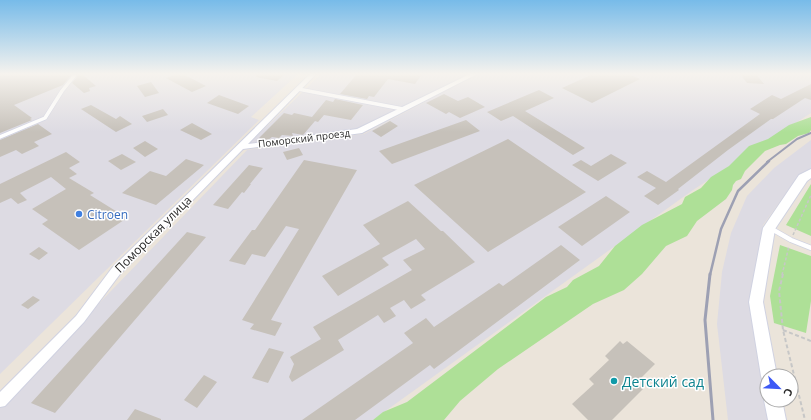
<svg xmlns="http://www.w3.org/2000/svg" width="811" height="420" font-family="'Open Sans',sans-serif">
<rect width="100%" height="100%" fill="#ebe4da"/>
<path fill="#dddbe3" d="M0,74H298L251,117L259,120L0,374Z
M321,74H468L355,130L250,143Z
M479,74H811V113L693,190L373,420H0V406L247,150L364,134Z
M811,140V168L798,176L763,225L750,300L770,420H728L717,324L722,272L731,233L747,196L774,168Z"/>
<path fill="#aee097" d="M811,117V130L809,133L798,136L786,144L780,145L765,151L745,171L741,179L736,181L733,185L732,190L726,199L697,221L687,236L666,246L642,274L624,290L593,304L498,369L460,401L444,420H373L383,412L407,402L546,297L567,287L573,280L599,266L615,246L642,225L682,204L685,197L701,188L711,177L729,166L749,146L768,139L789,125Z
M811,184V236L786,225Z
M780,245L811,256V301L806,333L774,323L770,296Z"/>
<path fill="#c6c1ba" d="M5,74H72L63,85L14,105L32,118L30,119L32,120L0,133V75Z
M76,74H82L96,86L89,88L90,91L84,93L72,83L77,77Z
M176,74H183L206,86L192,92L166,78Z
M256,74H285L277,81L256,77Z
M357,74H422L415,84L388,79L374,97L369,96L367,99L340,94Z
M593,74H628L640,79L592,103L562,88Z
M740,74H756L764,84L747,83Z
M151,82L159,93L145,97L137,86Z
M811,84V100L805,98L773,119H771L728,150L678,189L679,190L658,205L644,196L656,188L637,177L647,171L666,182L760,114L750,109L772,95L781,99Z
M539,90L554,98L525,111L585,148L573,155L513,116L501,121L487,112Z
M444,94L458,101L468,97L485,107L460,118L449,112L446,114L426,103Z
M219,95L249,106L238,114L207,103Z
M335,99L363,105L351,120L324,115L318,122L315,121L303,135L292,133L293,136L282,135L279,138L272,137L268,140L259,138L284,113L292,115L294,113L312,117L326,100L333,102Z
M91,105L116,119L120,116L132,124L116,132L81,109Z
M163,109L168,115L147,122L142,116Z
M466,120L480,131L392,164L379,151Z
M390,121L398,126L381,137L372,131Z
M192,123L212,134L201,140L180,130Z
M38,124L52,134L34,142L39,146L22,154L16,150L0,157V140Z
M508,139L586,192L488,252L414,185Z
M145,141L158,149L145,157L133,148Z
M299,148L303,155L287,160L283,152Z
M66,152L80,162L69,168L77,174L69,178L94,193L90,195L127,218L79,250L42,224L48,220L32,209L66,189L51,177L20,193L27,200L18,204L11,198L0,203V184Z
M122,154L136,162L121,170L108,161Z
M611,154L627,163L598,181L572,165L581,160L591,166Z
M186,159L204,165L156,205L122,193L150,171L166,176Z
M304,160L357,170L271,320L282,323L275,336L250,329L254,324L242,320L299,229L286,226L265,257L252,254L245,265L229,261L252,230H255Z
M249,165L263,168L250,184H251L244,193L242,192L228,209L213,205Z
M606,196L630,212L582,246L558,227Z
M408,201L441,231H443L475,262L421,295L426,300L411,309L404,300L390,308L396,316L384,323L378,315L338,340L344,350L292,382L289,377L294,364L290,357L321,339L313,327L412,270L403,260L425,249L416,239L382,258L389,265L338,296L322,276L380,244L363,225Z
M187,232L206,237L55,413L31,403Z
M561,245L580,260L434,369L430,365L355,420H302L413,343L404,333L426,318L434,327L499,283L503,286Z
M39,247L48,253L39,260L29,254Z
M33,296L40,300L28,309L21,305Z
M620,341L623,344L627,341L655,364L636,383L643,389L612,420H588L572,404L594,384L589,379L609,360L605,356Z
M269,348L284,352L268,383L252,378Z
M204,375L217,382L197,408L184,400Z
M135,409L161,419V420H127Z"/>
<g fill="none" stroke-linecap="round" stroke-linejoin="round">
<g stroke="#d0d2e1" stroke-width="5">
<path id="service-far1" d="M298,89L403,109
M0,137L45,118L62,91L74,76"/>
</g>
<g stroke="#d0d2e1" stroke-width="6">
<path id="service" d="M770,228L791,240L811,248"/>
</g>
<g stroke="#d0d2e1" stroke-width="2">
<path id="minor" d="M310,74H316L248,144L357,129L470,74H477L362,133L243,149L120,274L84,322L5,406L0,407V392L76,316L112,268Z"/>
</g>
<g stroke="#d0d2e1" stroke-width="2">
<path id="tertiary" d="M811,169V178L807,181L775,229L763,302L777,376H767V383L763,382L761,376L749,302L763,228L799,175Z
M767,394V400H782L786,420H768L764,400Z"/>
</g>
<path stroke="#c7c7c7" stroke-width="1.5" stroke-dasharray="3 2" stroke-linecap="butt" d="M793,235L811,195
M782,275L789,246"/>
<path stroke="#c7c7c7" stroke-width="2" stroke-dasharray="4 2.5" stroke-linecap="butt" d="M783,274L779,291L783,330L805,420
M783,330L811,341"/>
<use href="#service-far1" stroke="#fff" stroke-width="3.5"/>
<use href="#service" stroke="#fff" stroke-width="4.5"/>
<use href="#minor" fill="#fff" fill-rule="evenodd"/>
<use href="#tertiary" fill="#fff" fill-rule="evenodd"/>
<path stroke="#9da0b3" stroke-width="2" d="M767,162L797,139L811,133"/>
<path stroke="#9da0b3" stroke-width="2.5" d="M710,275L721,229L738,191L769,161"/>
<path stroke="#9da0b3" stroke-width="3" d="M710,274L705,320L713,420"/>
</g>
<linearGradient id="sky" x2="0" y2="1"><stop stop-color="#77bbe9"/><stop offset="0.56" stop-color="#f6f3ee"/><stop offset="1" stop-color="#f6f3ee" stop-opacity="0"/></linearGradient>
<rect width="811" height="132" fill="url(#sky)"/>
<circle fill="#3f7fe0" stroke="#fff" stroke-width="1.5" cx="79" cy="214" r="4"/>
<circle fill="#0f9aa8" stroke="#fff" stroke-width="1.5" cx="614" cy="381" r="4"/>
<g text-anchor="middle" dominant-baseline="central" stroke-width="3" stroke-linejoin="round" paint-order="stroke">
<g font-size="10" fill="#282828" stroke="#fff">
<text transform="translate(304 138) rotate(-7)">Поморский проезд</text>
</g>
<g font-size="12" fill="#366cbe" stroke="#fff" text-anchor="start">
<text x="87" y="214">Citroen</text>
</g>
<g font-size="12" fill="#282828" stroke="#fff">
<text transform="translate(153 234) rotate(-45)">Поморская улица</text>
</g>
<g font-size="14" fill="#0d838f" stroke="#fff" text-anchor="start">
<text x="622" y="381">Детский сад</text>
</g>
</g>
<g transform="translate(779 388) rotate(114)"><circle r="19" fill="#ffffff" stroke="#a9a9a9"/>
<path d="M0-3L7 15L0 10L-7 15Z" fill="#3d59f5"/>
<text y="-6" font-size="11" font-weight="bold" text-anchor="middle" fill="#282828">С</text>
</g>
</svg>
